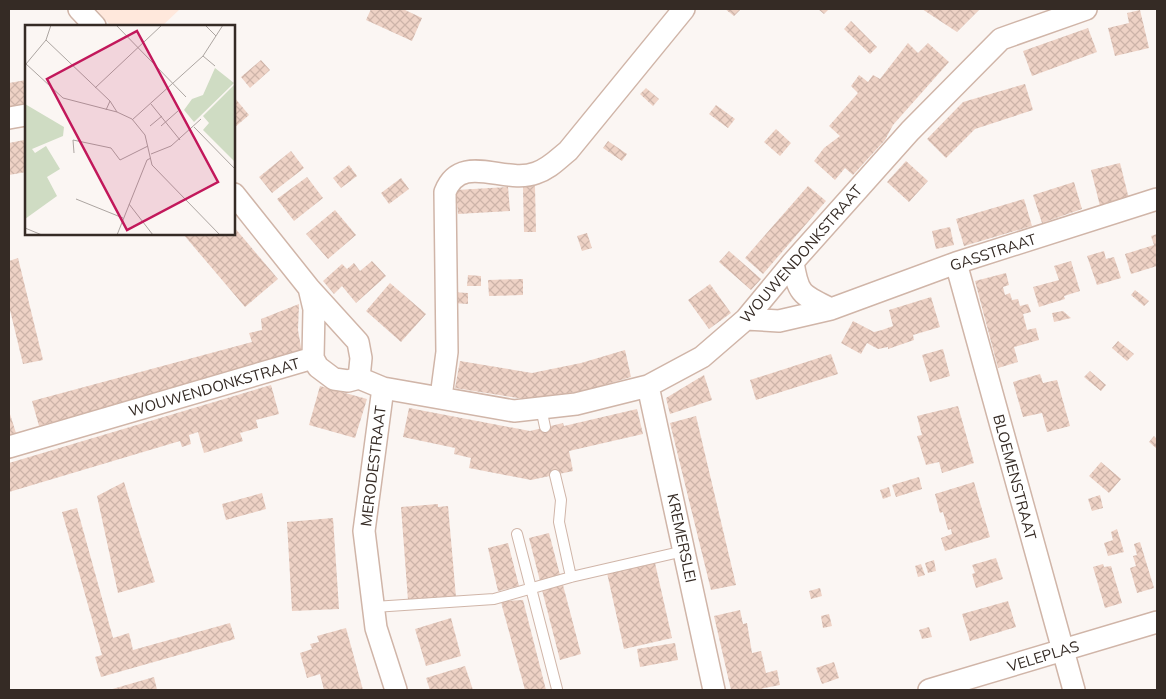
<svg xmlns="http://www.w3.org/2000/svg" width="1166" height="699" font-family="Mulish,sans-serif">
<defs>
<pattern id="building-cross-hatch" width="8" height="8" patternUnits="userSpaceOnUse" patternTransform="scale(1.25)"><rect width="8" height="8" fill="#eed2c5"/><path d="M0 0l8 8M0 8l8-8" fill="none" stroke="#cdb4a9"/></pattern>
</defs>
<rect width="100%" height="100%" fill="#fbf6f3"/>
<path fill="#ffe8dc" d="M96,9H180L162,26H111Z"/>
<path fill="url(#building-cross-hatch)" d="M371,9H403L422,18L412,41L366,20Z
M725,9H741L734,16Z
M818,9H829L824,14Z
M922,9H980L957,32Z
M1140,10L1149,48L1115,56L1108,28L1129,23L1127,13Z
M851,21L877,47L870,54L844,29Z
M1088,28L1097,52L1032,76L1023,51Z
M908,43L918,53L928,43L949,62L893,125L885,140L853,175L845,168L835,180L814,161L824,148L840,136L829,126L858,93L851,86L859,75L868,82L873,75L880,79Z
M261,60L270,70L250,88L241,77Z
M26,80V107L9,110V83Z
M1025,84L1033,110L975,129L946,158L927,139L963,102Z
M646,88L659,99L653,106L640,94Z
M234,97L249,115L234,128Z
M716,105L735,119L728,128L709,114Z
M776,129L791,143L780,156L764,142Z
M24,140L26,172L9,175V143Z
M608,141L627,154L622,161L603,148Z
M291,151L304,168L272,193L259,177Z
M906,161L928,181L909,202L887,182Z
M1120,163L1129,199L1100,206L1091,170Z
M349,165L357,176L341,188L333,178Z
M307,177L323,198L294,221L277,199Z
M401,178L409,189L389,204L381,193Z
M1074,182L1082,209L1042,223L1033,195Z
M535,186L536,232H524L523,187Z
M808,186L826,201L763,274L745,258Z
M508,187L510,211L458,214L456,190Z
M1024,199L1032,226L964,246L956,219Z
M335,210L356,235L328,259L306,234Z
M234,227L278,279L245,307L183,234H234Z
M950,227L954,245L936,249L932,231Z
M587,233L592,248L582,251L577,236Z
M1157,234V266L1131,274L1125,254L1154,245L1151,236Z
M729,251L761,279L751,290L719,262Z
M1104,251L1106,259L1114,257L1121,278L1097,285L1087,256Z
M18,258L43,360L23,364L9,306V261Z
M372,261L386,276L356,303L342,286L334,294L323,281L342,264L347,269L354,263L360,271Z
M1071,261L1080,291L1064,296L1065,299L1039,307L1033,287L1059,280L1054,266Z
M1006,273L1009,285L1003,287L1005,295L1010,293L1012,300L1018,299L1020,306L1028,304L1031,312L1023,314L1027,330L1036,328L1039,340L1014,347L1018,362L998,368L975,281Z
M468,275L481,276V286H467Z
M523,279V295L489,296L488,280Z
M390,283L426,314L401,342L366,311Z
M710,284L731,313L709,329L688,300Z
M1135,290L1149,301L1144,306L1131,295Z
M452,292L468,293V304L452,303Z
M931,297L940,327L913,335L914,340L888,349V347L878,349L867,343L861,354L841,343L853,321L874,332L882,330L893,326L889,310Z
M299,304L298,330L302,353L39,426L32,401L252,342L249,333L262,330L261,319Z
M1063,311L1071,318L1054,322L1052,313Z
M1118,341L1134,354L1127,361L1112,348Z
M943,349L950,376L930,382L922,355Z
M625,350L631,377L587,390L542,398H518L455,388L460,361L532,373L581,363Z
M831,354L838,374L756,400L750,380Z
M1090,371L1106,385L1101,391L1084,377Z
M1040,374L1043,383L1057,380L1070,426L1047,432L1042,413L1023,417L1013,382Z
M704,375L712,400L670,414L666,398Z
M271,385L279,414L256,420L258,428L240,433L243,441L204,453L198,432L189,435L191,444L182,447L180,441L9,492V463Z
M320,386L367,399L355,438L309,425Z
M958,406L974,463L942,473L939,462L926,465L917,436L922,435L917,416Z
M409,408L530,431L563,423L564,426L637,409L643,434L569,451L573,471L531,480L469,468L471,458L454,454L455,448L403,437Z
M9,411L16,433L9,435Z
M696,416L736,585L711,590L670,423Z
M1154,436L1157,439V449L1149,442Z
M1101,462L1121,479L1109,493L1089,476Z
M919,477L922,489L896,497L892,485Z
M124,482L155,582L118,593L97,496Z
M974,482L990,537L945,551L941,538L952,534L951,529L948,530L943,512L940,513L935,494Z
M889,487L891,496L883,499L880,490Z
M262,493L266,509L226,520L222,504Z
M1100,495L1103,508L1092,511L1088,499Z
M438,504V507L448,506L456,597L408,600L401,507Z
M77,508L113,638L129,633L133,650L230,623L235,639L101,677L95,657L102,655L62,512Z
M333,518L339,609L292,611L287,522Z
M1117,529L1124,552L1108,556L1104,543L1113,540L1111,532Z
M549,533L560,575L540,581L529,538Z
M1140,542L1154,588L1137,593L1130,568L1136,566L1133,556L1137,555L1134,544Z
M508,543L519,586L498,591L488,548Z
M996,558L1003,579L976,588L972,574L975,573L972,565Z
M934,560L936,571L928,573L925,563Z
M655,563L672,638L624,649L607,573Z
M921,564L925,575L918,577L915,566Z
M1103,564L1104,567L1111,566L1122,603L1105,608L1093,567Z
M563,585L581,654L560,660L542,590Z
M820,588L822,596L811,599L809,591Z
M523,600L546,690H525L502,606L501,601Z
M1008,601L1016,627L970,641L962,614Z
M740,610L743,624L747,623L752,653L761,651L766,673L777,670L780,685L755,690H731L714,616Z
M829,614L832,626L823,628L821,616Z
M451,618L461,656L426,666L415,629Z
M929,627L932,637L922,639L919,630Z
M346,628L363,690H324L320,674L307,678L300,653L312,649L310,644L319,642L317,636Z
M675,643L678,660L640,667L637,649Z
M834,662L839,678L822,684L816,668Z
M465,666L473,690H430L426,678Z
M154,677L157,690H109Z"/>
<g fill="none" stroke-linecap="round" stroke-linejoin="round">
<g stroke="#d0b5a8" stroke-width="12">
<path id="service" d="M541,408L545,427
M555,475L561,500L559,522L571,577
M517,534L557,689
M374,607L494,599L571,577L684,551"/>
</g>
<g stroke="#d0b5a8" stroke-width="24">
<path id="minor" d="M79,9L95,26
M9,118L26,115
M234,194L309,288L358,342L361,358L359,378
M956,263L1074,690
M309,288L314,309L313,358L318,367L334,379L348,381L359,378L383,388L514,411L576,404L648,386L702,357L746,319L793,262L910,131L1001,39L1086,9
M831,309L956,263L1157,199
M746,319L779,321L831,309C802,295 798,295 793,262
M648,386L714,690
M383,388L364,531L376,628L396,690
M441,397L447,352L445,192C461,151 505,185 536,173C549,169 558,159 568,151L684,9
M9,447L313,358
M929,690L1157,622"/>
</g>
<use href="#service" stroke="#fff" stroke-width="10"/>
<use href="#minor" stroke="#fff" stroke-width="21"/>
</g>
<g text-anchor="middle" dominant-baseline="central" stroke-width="5" stroke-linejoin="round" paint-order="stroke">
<g font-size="15" fill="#352b25" stroke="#fff">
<text transform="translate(993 252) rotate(-18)">GASSTRAAT</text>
<text transform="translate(801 254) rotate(-49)">WOUWENDONKSTRAAT</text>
<text transform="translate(214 387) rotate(-16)">WOUWENDONKSTRAAT</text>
<text transform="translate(373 466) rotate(-83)">MERODESTRAAT</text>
<text transform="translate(1015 477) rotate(75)">BLOEMENSTRAAT</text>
<text transform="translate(682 538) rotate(78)">KREMERSLEI</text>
<text transform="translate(1043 656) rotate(-17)">VELEPLAS</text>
</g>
</g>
<g transform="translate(25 25)">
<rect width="210" height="210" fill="#fbf6f3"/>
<path d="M190,43L209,58L169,97L159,85L167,74L178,70Z" fill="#cfdcc3"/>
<path d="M210,59V137L178,105L184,98L178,91Z" fill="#cfdcc3"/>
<path d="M0,79L39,102L38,111L7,124L10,128L21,121L35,144L22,152L32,171L0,194Z" fill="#cfdcc3"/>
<path fill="none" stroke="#aca5a1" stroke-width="1" d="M91,0L161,72M180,0L191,11M21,15L85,76M178,31L190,41M0,38L38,73L92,87L107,94L120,110L127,140L195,210M1,39L21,15L26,0M70,63L137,0M126,79L155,115M81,85L85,76L92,87M107,95L178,31L198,0M125,101L137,91M136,101L153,86M169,102L210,144M49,128L48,115L86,123L95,135L123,121M126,129L146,121L176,94M51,174L98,193M104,179L128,210M0,203L17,210M92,210L122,135L126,133"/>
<path fill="#c2185b" fill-opacity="0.15" stroke="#c2185b" stroke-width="2.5" d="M112,6L193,157L102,205L22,54Z"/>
<rect width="210" height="210" fill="none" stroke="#352b25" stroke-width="2.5"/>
</g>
<rect width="1166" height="699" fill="none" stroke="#352b25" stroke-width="20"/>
</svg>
